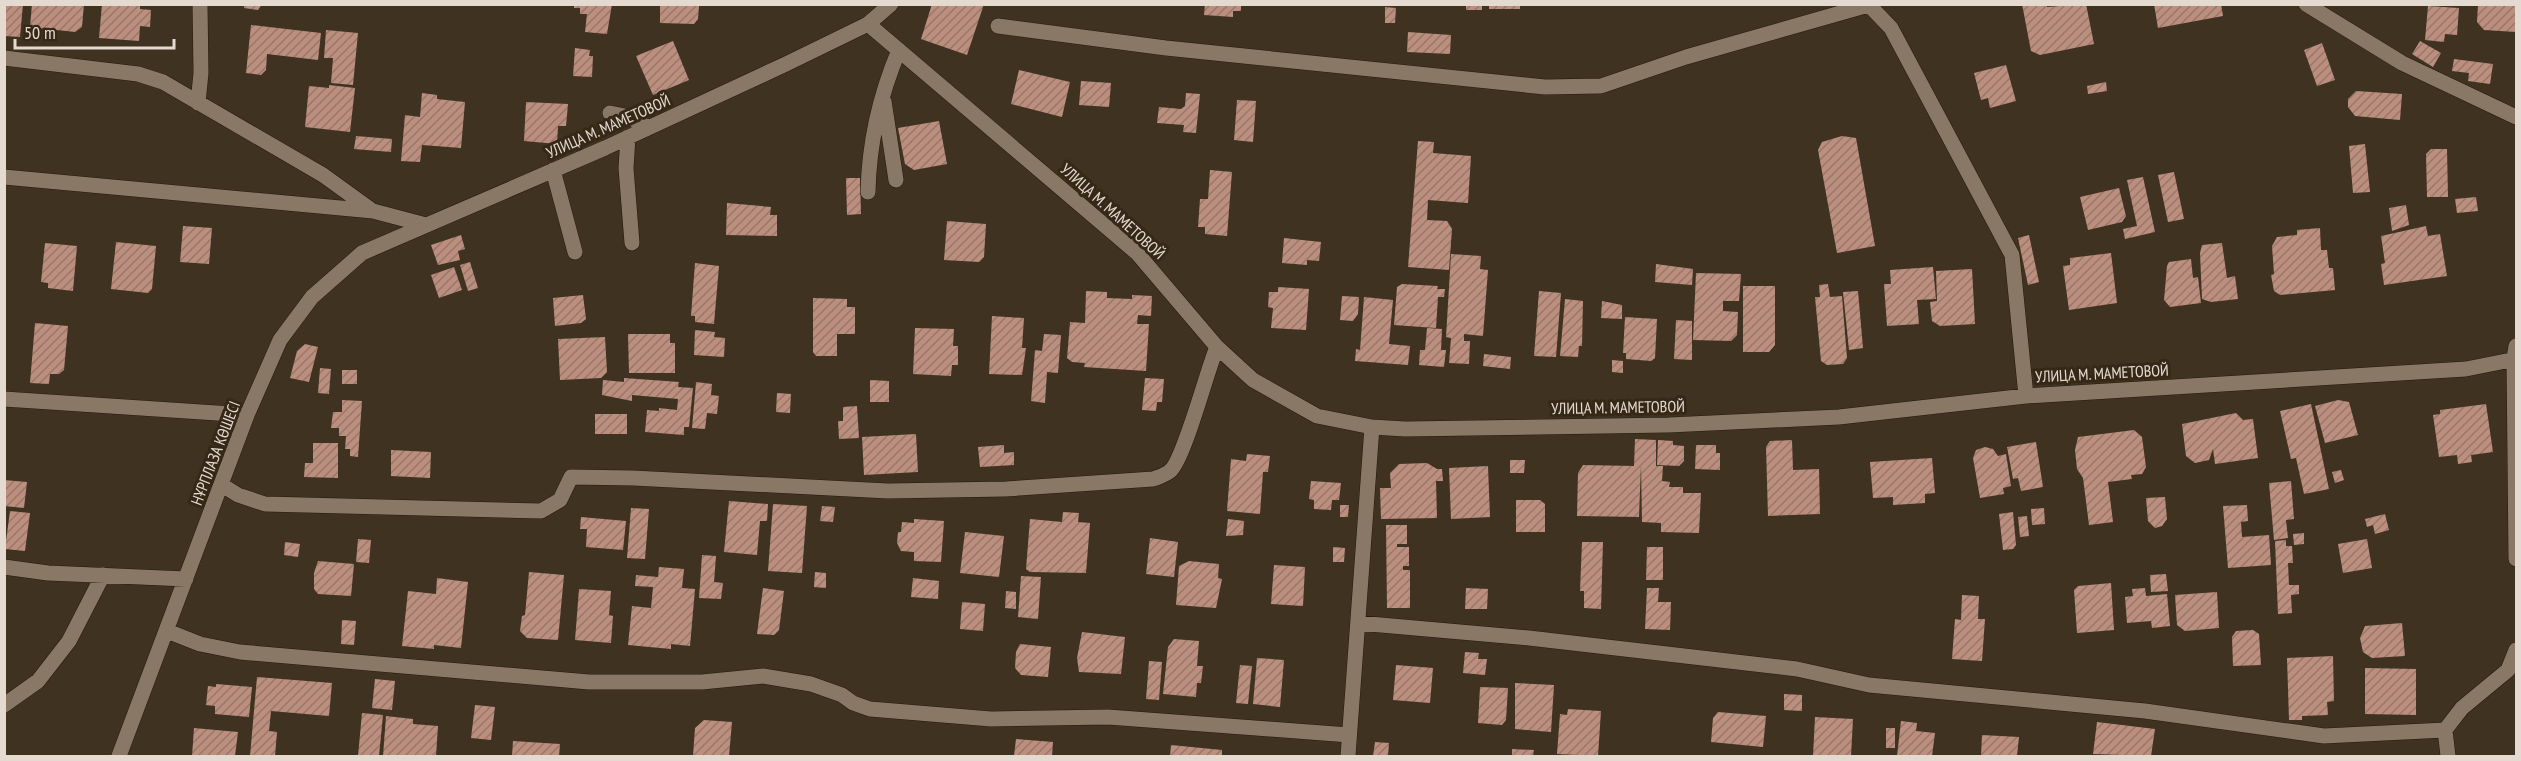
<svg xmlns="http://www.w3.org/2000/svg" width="2521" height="761" font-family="'PT Sans Narrow',sans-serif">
<defs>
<pattern id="building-hatch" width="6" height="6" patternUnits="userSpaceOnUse" patternTransform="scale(1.5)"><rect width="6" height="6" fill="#bb8e7e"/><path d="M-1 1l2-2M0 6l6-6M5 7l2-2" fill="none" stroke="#97776b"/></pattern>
</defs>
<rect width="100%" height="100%" fill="#403221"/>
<path fill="url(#building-hatch)" d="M4,4H23L20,37L4,36Z
M32,4H84L82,27L75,32L30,27Z
M102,4H140V9L151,10L150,27L140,26L139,41L99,38Z
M244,4H262L258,10L244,8Z
M574,4H612L607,34L585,32L587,14H580V8H574Z
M660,4L699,6L698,19L694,24L660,23Z
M932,4H984L967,55L921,39Z
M1205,4H1241V11H1233V17L1204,15Z
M1466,4H1482V10H1466Z
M1489,4H1520V9H1489Z
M2022,4H2047V7L2086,4L2094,44L2040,55L2031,51Z
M2154,4H2221L2223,16L2158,28Z
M2478,4H2516V32L2484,30L2477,22Z
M2428,6L2459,8L2457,35L2445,34L2444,42L2425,40Z
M1385,7L1396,8L1395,23H1385Z
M251,25L321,33L318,60L267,54L266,70L261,75L246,73Z
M326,30L358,33L353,85L331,83L333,58H324Z
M1408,32L1451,35L1450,54L1407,52Z
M673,41L689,80L653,95L636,56Z
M2420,41L2441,53L2433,67L2412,54Z
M2322,43L2335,80L2317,86L2304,50Z
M575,48L590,50L589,56H593L592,77L573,76Z
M2454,59L2493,64L2490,84L2468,81L2469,73L2452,71Z
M2006,65L2016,101L1990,108L1988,98L1981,100L1974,73Z
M1019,70L1070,82L1062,117L1011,104Z
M1081,81L1111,83L1109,107L1079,105Z
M2106,82L2107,91L2088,94L2087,86Z
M329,85L355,88L350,132L305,127L309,86L329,88Z
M2356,91L2402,94L2400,120L2355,116L2348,107V99Z
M422,93L437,95V99L465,102L461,148L422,145L420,162L401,161L405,115L420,117Z
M1186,93L1200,94L1196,133L1183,132L1184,125L1157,123L1159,107L1181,109L1185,106Z
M1237,100L1256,101L1253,142L1234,140Z
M526,102L568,104L566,126H558L557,144L524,141Z
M939,121L947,164L914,170L905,164L898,128Z
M356,136L392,139L391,152L354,149Z
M1842,136L1856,138L1875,246L1837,253L1818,150L1822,142Z
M1418,141L1434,142L1433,153L1471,156L1468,203L1428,200L1427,220L1447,221L1452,229L1449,270L1408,267Z
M2365,144L2370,192L2353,193L2349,146Z
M2431,149H2447L2448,197H2427L2426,154Z
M1210,170L1232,172L1227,236L1205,234V227H1198L1200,199H1208Z
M2174,172L2184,219L2168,222L2158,175Z
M2143,177L2155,232L2125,239L2123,229L2137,226L2127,180Z
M846,178H860L861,214L847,215Z
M2119,188L2126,216L2122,222L2088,230L2080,197Z
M2476,197L2478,211L2457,213L2455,199Z
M727,203L771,207L770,215H777V236L726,235Z
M2406,205L2409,225L2392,231L2389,208Z
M947,221L986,224L984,257L979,262L944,260Z
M183,226L212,228L209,264L180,262Z
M2426,226L2428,236L2440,234L2447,276L2384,285L2381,264L2385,263L2381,236Z
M2320,228L2321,250H2327L2329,268H2333L2335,290L2280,295L2274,291L2271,275L2274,274L2272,246L2277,237L2297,235V230Z
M461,235L465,249L458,251L460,260L438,265L431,245Z
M2029,235L2039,282L2028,285L2018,238Z
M1284,238L1321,242L1319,261L1307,260V265L1282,263Z
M116,242L156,246L152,289L148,293L111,289Z
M45,243L77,246L73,291L48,288V283L41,282Z
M2222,243L2227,278L2235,276L2238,299L2211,302L2202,299L2200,253L2202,245Z
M2111,253L2117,303L2069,310L2063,266L2070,265V258Z
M1451,254L1481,256L1480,269L1488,270L1483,336L1464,334V341H1470L1469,364L1449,363L1451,338L1446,337Z
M2191,259L2193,278L2198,277L2201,303L2170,307L2164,300L2167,266L2169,262Z
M470,262L478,288L468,291L460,265Z
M695,263L719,266L714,324L695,322V316H691Z
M1656,264L1693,269L1692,285L1655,282Z
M454,267L462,290L439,298L431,275Z
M1933,267L1936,299L1917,300L1919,324L1887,326L1884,284H1891L1890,270Z
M1972,269L1975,324L1940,326L1932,321L1930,302L1937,301L1936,271Z
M1696,273L1741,274L1739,301H1723V311L1738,312L1737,335L1731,341L1693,340Z
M1402,284L1438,286L1437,289H1445L1444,297H1438L1436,328L1394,325L1397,287Z
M1828,284L1830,297L1842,296L1847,358L1843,364L1827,365L1821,361L1815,297H1820L1819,285Z
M1743,286H1775V345L1769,352H1743Z
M1278,287L1309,289L1306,330L1271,328L1273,308L1268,307L1269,292H1278Z
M1086,291L1107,292V298L1132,299V295L1152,296L1151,316L1138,315L1137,324H1149L1146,371L1084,367L1085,363L1072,362L1067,358L1070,322L1085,323Z
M1539,291L1561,293L1556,357L1534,356Z
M1858,291L1863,348L1849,350L1843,292Z
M583,295L586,319L581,323L555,326L553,298Z
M1342,296L1359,297L1358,314L1353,321L1340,320Z
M1364,297L1393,300L1389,344L1410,346L1408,365L1355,361L1356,349L1360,350Z
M813,298L847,299V307H855V334H837V356H816L813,352Z
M1565,299L1583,301L1582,346H1579L1578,357L1560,356Z
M1602,301L1622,305V319L1601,318Z
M992,316L1024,318L1022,348H1026L1022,375L989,374Z
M1625,317L1657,319L1655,358L1651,361L1626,359V353H1623Z
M1676,320L1692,321V360L1674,359Z
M35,323L68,326L64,370L59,374H50L49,384L30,383Z
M915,328L954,329L953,346H958V365H952L951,376L913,374Z
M1427,328L1442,329L1441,350H1446L1444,367L1419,365L1420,350H1425Z
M695,330L715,332L714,337L725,338L724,357L694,355Z
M628,334H670V343H675V373H629Z
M1044,334L1061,335L1058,373L1047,372L1045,403L1031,401L1035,350L1042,351Z
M605,337L607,372L601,378L560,380L558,339Z
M305,344L318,347L309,382L290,378L297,351Z
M1484,354L1511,357L1510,369L1483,366Z
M1612,360L1623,361V373L1612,372Z
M320,368L331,369L329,394L318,393Z
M342,370H357V384H342Z
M624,378L679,382L678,387L693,388L689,427H684V435L645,432L647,410L659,411V408L677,410L678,399L632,395V401L602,395L603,380L624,382Z
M1145,378L1164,379L1162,402H1157L1156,411L1142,410Z
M870,380L889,381V402H870Z
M696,382L712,384L711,395L719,396L717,414L707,413L705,429L692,428Z
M777,393L791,394L790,413L776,412Z
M342,400L362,401L358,457L350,456V449H345L346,436H339V428H331L333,412H342Z
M2338,400L2349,402L2358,435L2325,443L2315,406Z
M2311,404L2329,489L2304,494L2296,458L2291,459L2280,411Z
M2486,404L2493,452L2471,455L2472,462L2458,464L2457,455L2439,457L2433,415L2440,414V410Z
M857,406L859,438L839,439L838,421H843V407Z
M2236,413L2243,420L2253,419L2258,458L2215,464L2213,449L2209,460L2195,463L2186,456L2182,424Z
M595,414H627V434H595Z
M2134,430L2142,437L2146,467L2142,474L2131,475L2132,479L2108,482L2113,522L2089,525L2083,478L2077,469L2075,450L2078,437Z
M916,434L918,472L864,475L862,437Z
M1635,439L1656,440V466H1663L1662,481L1670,482L1669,487H1683V493H1701L1699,533L1661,532V523L1642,522L1641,465L1639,517L1577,516L1578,473L1583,465L1634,466Z
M1658,440L1673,441V445L1684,446V461L1679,466L1657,465Z
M1792,440L1793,470L1819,469L1820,514L1768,516L1766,447L1770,441Z
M2036,442L2043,487L2021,491L2018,478L2013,479L2007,447Z
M313,443H338V478L304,477L305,463H313Z
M1004,445V453L1014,452V465L980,467L978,447Z
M1696,445H1716V453H1720V470L1695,469Z
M1985,447L1993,449L1998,456L2006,454L2011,486L2003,488L2004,494L1980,498L1973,458L1976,450Z
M391,450L431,452L430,478L391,476Z
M1247,454L1270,456L1268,472H1263L1260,514L1227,511L1231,459L1246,461Z
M1932,458L1935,493L1925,494V503L1893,505V497L1873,498L1870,462Z
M1510,460H1525L1524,473H1510Z
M1427,463L1437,469H1442L1443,481H1436L1437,518L1381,519L1380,488H1391L1390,473L1399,464Z
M1488,466L1490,517L1451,519L1449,468Z
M2341,470L2344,480L2335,483L2332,472Z
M4,480L27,482L24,508L4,506Z
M1311,481L1341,483L1339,500H1332L1331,510L1314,509V500L1309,499Z
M2291,481L2294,519L2286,520L2288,538L2274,540L2269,483Z
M2165,497L2167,519L2162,526L2155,528L2148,521L2146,498Z
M1516,500H1540L1545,504V532H1516Z
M729,501L768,504L767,521H760L757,555L724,552Z
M773,504L807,506L802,573L768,571Z
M1340,505H1349L1348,517H1340Z
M2247,505L2248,521L2241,522L2242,537L2269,535L2271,565L2228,568L2223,506Z
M822,506L835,507L833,522L820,521Z
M631,508L649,509L645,559L627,558Z
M2044,508L2045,524L2032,525L2031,509Z
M10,511L30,513L25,551L5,549Z
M1063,512L1079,513L1078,522L1090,523L1086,573L1030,572L1026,569L1030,519L1062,522Z
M2013,512L2016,545L2013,549L2003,550L1999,514Z
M2385,514L2389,530L2375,534L2373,525L2367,527L2365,519Z
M2027,516L2029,536L2020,537L2018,517Z
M581,517L626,521L623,550L586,547L587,529H580Z
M914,519L944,521L941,562L914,561V552L901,551L897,543L898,532H901L902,522L914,523Z
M1228,519L1244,521L1243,535L1226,536Z
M1386,525H1407V544H1397V547H1409V566H1403V570H1410V608H1387Z
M965,532L1004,536L999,577L960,573Z
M2304,533V544L2294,545L2293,534Z
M1150,538L1178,542L1174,577L1146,574Z
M358,539L371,540L369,563L356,562Z
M2367,539L2372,568L2343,573L2338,544Z
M2286,540V546H2292L2293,563H2288L2289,585H2299V594L2291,595L2292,613L2278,614L2275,541Z
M285,542L300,544L298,557L284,555Z
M1582,542H1603L1601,609L1584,608V591H1580Z
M1333,547L1345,548L1344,562H1333Z
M1647,547H1663V580H1646Z
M702,555L716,556L714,582L723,583L721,599L699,598Z
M318,561L354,564L351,596L318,594L314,589V573Z
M1189,561L1219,564L1218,578L1222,579L1216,608L1176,605L1179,566Z
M1274,565L1305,567L1303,606L1271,604Z
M659,567L684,569L682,588L695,589L690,646L671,644V649L628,645L632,606L651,608L653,587L635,586L636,575L658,577Z
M529,572L564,575L558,640L527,638L520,631L522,616L525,615Z
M815,572L826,573V588L814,587Z
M2166,574L2168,591L2151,592L2150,575Z
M1021,576L1041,577L1038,619L1018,617Z
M437,578L468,582L461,648L434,645V649L402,646L408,591L436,594Z
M913,578L939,581L938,599L911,597Z
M2111,583L2114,630L2077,633L2074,590L2078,586Z
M763,588L784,591L779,630L774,635L757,634Z
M1466,588L1488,589L1487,609H1465Z
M1647,588H1659L1658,602H1671L1670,630L1645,629Z
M2145,588L2146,596L2167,594L2170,626L2152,628L2151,621L2127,623L2125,597L2133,596L2132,589Z
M579,589L611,591L609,615L613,616L611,643L575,640Z
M1006,591L1016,592V609L1005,608Z
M2217,592L2219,628L2185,631L2177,625L2175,595Z
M1962,595L1979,596L1978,619H1985L1982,661L1952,659L1955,619L1961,620Z
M962,602L985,604L983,631L960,629Z
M342,620L356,621L354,645L341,644Z
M2402,623L2405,656L2372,658L2363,652L2360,638L2365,626Z
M2253,630L2259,634L2261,665L2233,666L2232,637L2236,631Z
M1082,632L1125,637L1121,674L1079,672L1077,658Z
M1174,639L1199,641L1197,666H1203L1201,683H1197L1196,697L1163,694L1168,647Z
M1020,644L1051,647L1048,677L1021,675L1015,668L1016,652Z
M1465,652L1479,653L1478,659H1487L1485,675L1463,673Z
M2333,656L2334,701L2327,702L2328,715L2302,716V720H2289L2287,658Z
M1257,658L1284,660L1280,707L1253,704Z
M1149,661L1162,662L1159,700L1146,699Z
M1240,665L1252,666L1248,704L1236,703Z
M1396,665L1433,668L1430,703L1393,700Z
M2365,668L2416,669V715L2365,714Z
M257,677L332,683L329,716L271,711L269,731L277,732L275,756H250Z
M375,679L395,681L392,710L372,708Z
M1515,683L1554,685L1551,732L1515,729Z
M216,684L252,687L249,717L215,714V706L206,705L208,686L216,687Z
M1480,687L1508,688L1506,720L1502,725L1478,723Z
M1784,694L1802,695V711L1784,710Z
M475,705L495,707L491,740L471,738Z
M1568,709L1601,711L1598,756L1557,754L1560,714L1567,715Z
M1718,712L1766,716L1763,747L1711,742L1713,718Z
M362,713L383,715L379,756H358Z
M386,716L413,719V724L438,726L436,756H383Z
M1815,717L1853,719L1851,756H1813Z
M704,720L732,722L729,756H693L695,728Z
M1901,721L1917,723L1916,731L1935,733L1932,756H1897Z
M2097,722L2155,729L2151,756L2093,754Z
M194,728L238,732L235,756H192Z
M1886,728H1895V748H1886Z
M1982,735L2019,737L2017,756H1981Z
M1016,739L1053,742L1052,756H1014Z
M513,741L560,744L559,756H512Z
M1375,742L1389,743L1388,756H1373Z
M1171,745L1222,750V756H1170Z
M1512,749L1534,750L1533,756H1512Z"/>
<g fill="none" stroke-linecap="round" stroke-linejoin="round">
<g stroke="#261909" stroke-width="16">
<path id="minor" d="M1868,4L1891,28L2012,255L2026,396
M2306,4L2402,63L2516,117
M868,24L1137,253L1217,347L1253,380L1317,416L1372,427L1405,429L1669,425L1839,417L2026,396L2466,369L2516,359
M998,26L1166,48L1545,87L1601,86L1686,57L1872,4
M4,58L138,74L163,82L323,175L370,209
M884,101L896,180
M198,103L201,73L200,4
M610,113L630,117L648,128
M628,137L626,168L632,243
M553,170L575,252
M4,177L373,211L426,225
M868,192C869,143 880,95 899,50
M2516,346L2514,359L2516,559
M4,399L247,415
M222,485L238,495L265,504L541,511L560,500L571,477L633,478L888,491L1006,489L1153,479C1158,477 1166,475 1170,471C1184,460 1207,370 1217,347
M4,567L48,573L186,579
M1358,623L1529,638L1797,669L1869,685L2145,711L2324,736L2445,730
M167,631L200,644L240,652L589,682H702L763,676L811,684L842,695L853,703L870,709L991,719L1108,717L1349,735
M4,705L38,681L69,641L103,575
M119,756L247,415L280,340L312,297L362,253L605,148L786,64L868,24L891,4
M1348,756L1372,427
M2448,756L2445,730L2462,708L2508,670L2516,650"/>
</g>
<use href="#minor" stroke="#887865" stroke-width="15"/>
</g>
<g text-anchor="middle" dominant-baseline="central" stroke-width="6" stroke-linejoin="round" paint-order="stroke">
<g font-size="16" fill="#e4dad0" stroke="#362817">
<text transform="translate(608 126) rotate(-24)">УЛИЦА М. МАМЕТОВОЙ</text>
<text transform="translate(1113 211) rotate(42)">УЛИЦА М. МАМЕТОВОЙ</text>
<text transform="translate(2102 373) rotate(-3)">УЛИЦА М. МАМЕТОВОЙ</text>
<text transform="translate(1618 407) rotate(-1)">УЛИЦА М. МАМЕТОВОЙ</text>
<text transform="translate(215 453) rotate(-69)">НҰРПЛАЗА КӨШЕСІ</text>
</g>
</g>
<rect width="2521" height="761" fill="none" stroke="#e4dad0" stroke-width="12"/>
<path d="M15 39v9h159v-9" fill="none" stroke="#e4dad0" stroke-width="3"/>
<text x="24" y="39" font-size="18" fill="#e4dad0" stroke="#362817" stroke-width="4.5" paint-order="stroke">50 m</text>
</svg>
